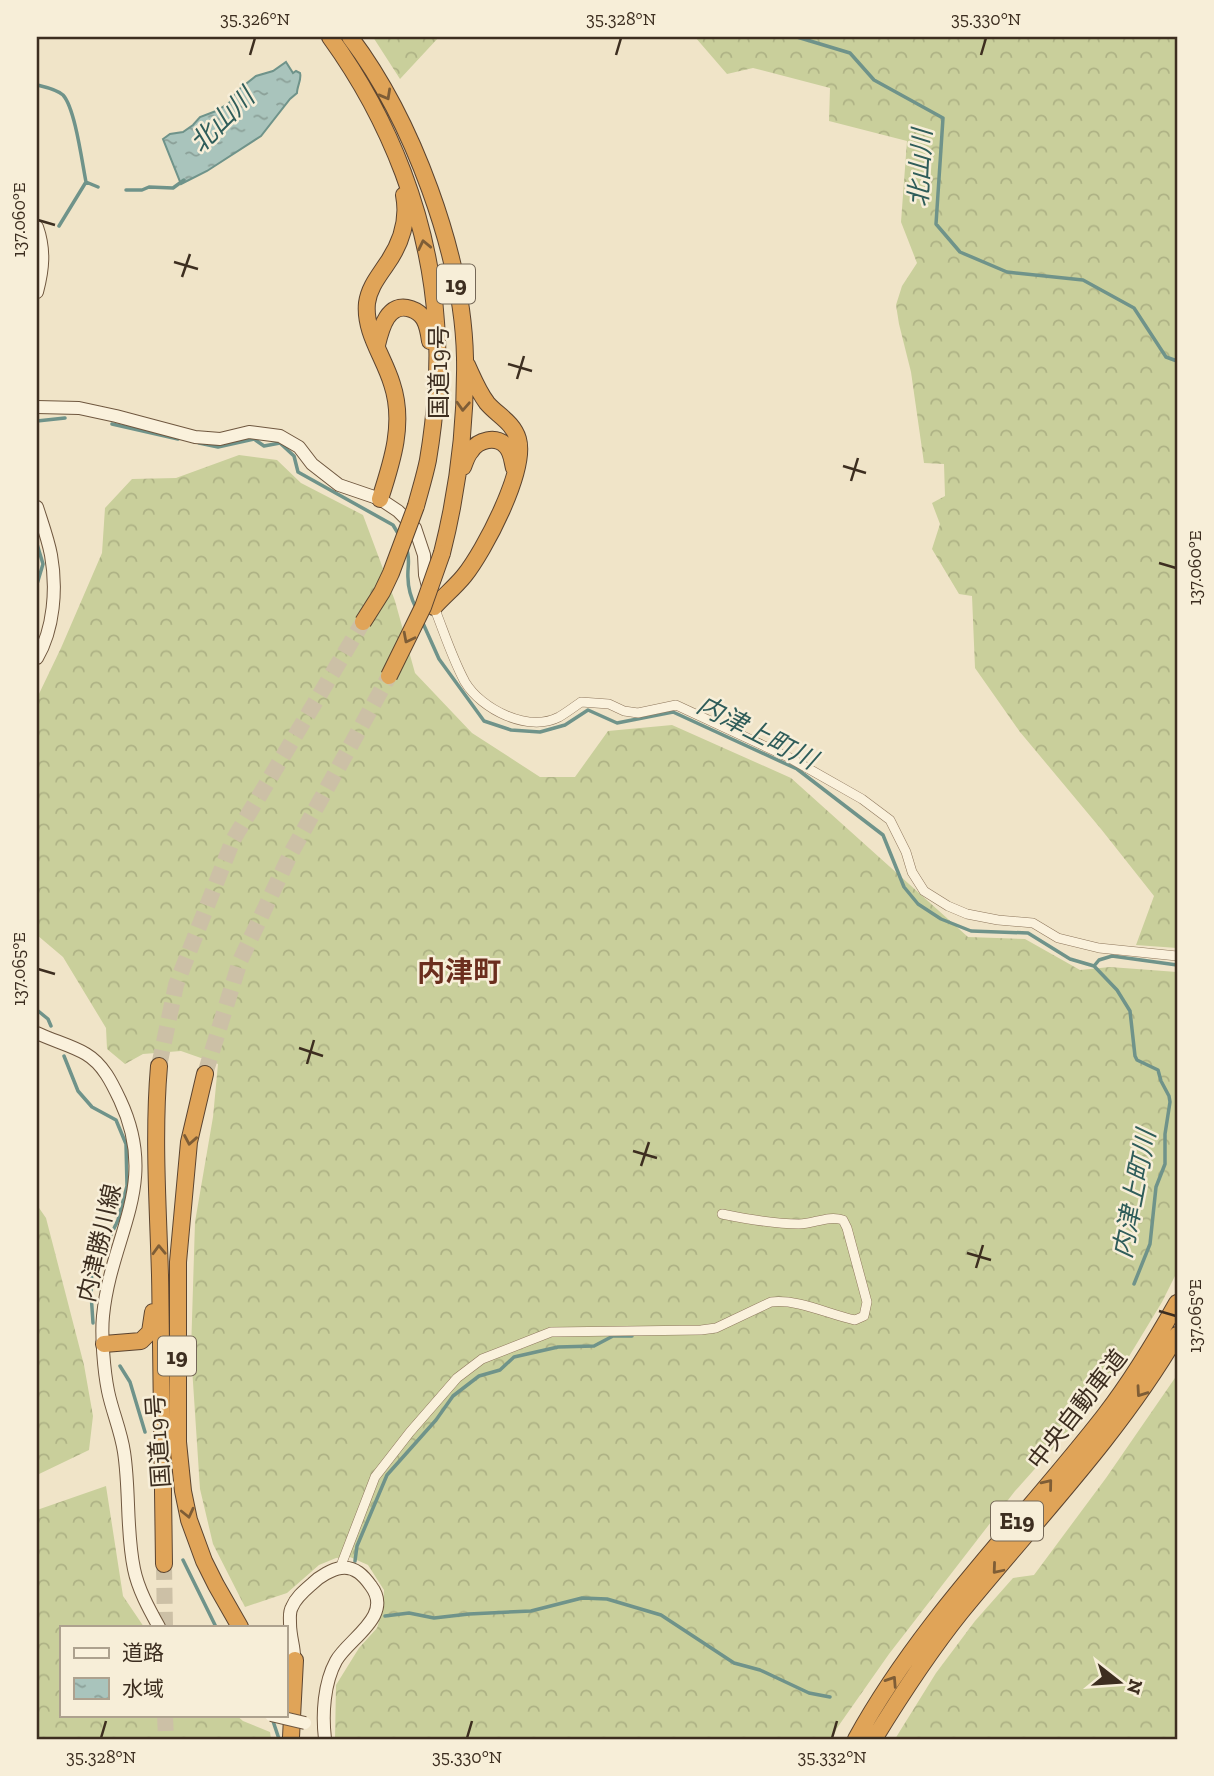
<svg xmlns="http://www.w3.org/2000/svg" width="1214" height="1776" font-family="'Zilla Slab','Noto Sans JP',serif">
<defs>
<pattern id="forest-crowns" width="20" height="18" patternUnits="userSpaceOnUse" patternTransform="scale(1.75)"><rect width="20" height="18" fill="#c9cf9b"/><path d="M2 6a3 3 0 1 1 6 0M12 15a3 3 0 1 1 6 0" fill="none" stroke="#aeb285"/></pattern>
<pattern id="water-ripples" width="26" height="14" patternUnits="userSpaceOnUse" patternTransform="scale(1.75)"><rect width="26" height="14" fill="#a9c4bc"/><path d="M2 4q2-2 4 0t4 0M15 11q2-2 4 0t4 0" fill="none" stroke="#8ba098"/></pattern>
</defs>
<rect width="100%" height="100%" fill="#f0e4c8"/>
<path fill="url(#forest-crowns)" d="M373,37H439L400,79Z
M695,37H1177V948L1136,945L1154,896L1101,829L1020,732L975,668L972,596L959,594L932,549L940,524L932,503L945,496L944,464L924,463L911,372L899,324L896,305L902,286L917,263L901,222L907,141L829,121L830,88L753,68L727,74Z
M239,455L277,460L301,483L363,515L395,601L415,673L472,733L540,777H575L608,731L672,725L791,778L968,937L1025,939L1080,970L1110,967L1177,972V1272L1162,1302L1125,1363L1073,1426L1015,1491L889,1654L837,1728L832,1739H335L336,1685L359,1648L377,1628L383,1608L384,1590L368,1565L350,1557L336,1558L319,1565L287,1593L245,1607L213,1544L200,1489L191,1352L195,1222L213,1117L218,1064L181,1051L143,1054L125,1064L107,1049L106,1028L63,957L37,935V698L61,648L102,553L105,508L132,479L176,478Z
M37,1205L46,1218L84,1365L93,1416L89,1450L37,1475Z
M1177,1375V1739H895L936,1673L975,1621L1013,1578L1034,1575L1106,1478Z
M106,1486L123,1596L144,1627H61V1715H236L243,1721L270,1732L271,1739H37V1510Z"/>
<path fill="url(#water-ripples)" stroke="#6f938a" stroke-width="2" d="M286,62L293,73L296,71L300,73C302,79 297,86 297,93L290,99L261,136L207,171L181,184L163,139L170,134L183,132L193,125L200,117L216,111L229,103L237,91L256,76L273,71Z"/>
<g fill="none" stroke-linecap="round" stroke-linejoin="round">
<path stroke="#6f938a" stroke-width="3.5" d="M797,37L850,53L874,80L943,118L936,224L960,252L1007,272L1083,280L1134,308L1166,357L1177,361
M37,85C45,87 56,89 63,95C75,108 82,162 86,182L59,226
M86,182L98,187
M126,190H142L149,187L173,188L184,180
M37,421L65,418
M112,424L178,439
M199,443L218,447L254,439L264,446L280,443L294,456L298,472L393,525L399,535
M37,544L43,564L37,584
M406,548C411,557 407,568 408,578C408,589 411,598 416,608
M37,619V631
M422,621L439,659L484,721L511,730L540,732L565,725L588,710L617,723L673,712L797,769L883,835L904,887L918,904L941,919L971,931L1028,933L1070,959L1094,966L1117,990L1130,1011L1135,1056L1137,1060L1158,1070L1161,1081L1169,1096L1170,1102L1165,1134V1164L1156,1187L1150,1244L1134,1284
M1094,966L1099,960L1112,956L1177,965
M37,1010L48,1019L51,1026
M64,1056L78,1091L92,1107L116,1120L126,1144L127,1186L118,1220L106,1245L92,1268L91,1293L93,1323
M120,1366L130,1382L145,1432
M183,1560L216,1627
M355,1561L357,1546L387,1475L436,1420L453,1396L479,1376L500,1370L514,1357L558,1347L594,1346L613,1336H632
M385,1616L409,1613L434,1618L469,1614L531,1611L582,1598L607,1599L661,1615L734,1663L760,1670L809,1693L830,1697
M272,1718L279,1739"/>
<path stroke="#ccc0a6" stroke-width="16" stroke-dasharray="16 8" stroke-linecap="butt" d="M159,1066L176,985L233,840L363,622
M205,1074L240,961L291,853L389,676
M164,1564L165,1627
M165,1715L166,1739"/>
<g stroke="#8d765c" stroke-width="10">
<path id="street" d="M434,607C444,632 452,658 465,682C481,709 528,733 559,717C566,713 574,707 581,702L609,704L624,711L638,713L676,705L788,757L862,799L890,820L906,852L912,872L924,891L948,906L967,914L998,920L1033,923L1058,938L1099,948L1177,956
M340,1568L375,1477L410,1432L457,1378L482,1359L551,1332L701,1330L716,1328L771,1302C799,1299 827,1314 855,1320L864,1316L867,1302L847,1228L843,1220C828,1215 814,1224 799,1224C774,1224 746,1219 722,1214"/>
</g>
<g stroke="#6f573f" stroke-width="14">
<path id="secondary" d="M37,227C45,250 43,269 37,292
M37,407L79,408L116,416L195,437L220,439L249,432L280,436L299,447L312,464L339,485L380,499L398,511L415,528L424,555L425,575L429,590
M37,507C42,523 48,539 51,555C57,588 54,629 37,658
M37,1033C51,1040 73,1046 86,1054C103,1064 112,1083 120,1100C160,1185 111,1234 103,1316C101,1336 104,1371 108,1391C112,1411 121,1431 124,1452C130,1491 126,1531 134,1569C138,1589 149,1609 159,1627
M285,1678C302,1659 290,1646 290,1623C290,1617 289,1612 292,1607C296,1597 305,1590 313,1583C319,1577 332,1569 341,1568C355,1566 364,1576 371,1586C394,1616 348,1639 336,1661C324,1683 322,1714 325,1739"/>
</g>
<g stroke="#5b4430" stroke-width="18">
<path id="highway" d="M330,37C390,120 429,219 436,322C440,364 435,418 428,460C425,475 420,491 416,506
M350,37C412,119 463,255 465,358C466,424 458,490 442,553
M377,345C381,328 388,301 411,309C417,311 421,314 424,319C428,326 429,334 430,341
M463,467C465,462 467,455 471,451C478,440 496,435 506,446C512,452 512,461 514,468
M380,499C392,462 405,423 392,384C384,357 364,332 367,303C369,288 378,277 386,265C401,244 409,221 404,195
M434,607C444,596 455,587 464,576C484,551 527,470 518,439C513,422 497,415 487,403C478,391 473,378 467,365
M159,1066C153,1136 158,1206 160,1275C162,1371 162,1467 164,1564
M205,1074L189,1142L178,1262V1442L183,1491L189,1520L204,1561L216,1585L240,1627
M104,1344L141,1341L150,1332L153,1312
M291,1737L295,1660
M856,1739C922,1619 1022,1522 1105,1415C1132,1380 1155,1342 1177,1303
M874,1739C901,1695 929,1652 961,1612C1035,1521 1118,1436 1177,1335"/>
</g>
<use href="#street" stroke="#faf1dc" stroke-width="9"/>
<use href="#secondary" stroke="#faf1dc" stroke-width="12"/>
<use href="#highway" stroke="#e0a458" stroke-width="16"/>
<g stroke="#6f573f" stroke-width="14" stroke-linecap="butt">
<path id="secondary-bridge" d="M271,1715L305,1723"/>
</g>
<g stroke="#5b4430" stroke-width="18" stroke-linecap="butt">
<path id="highway-bridge" d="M363,622L382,592L391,573L416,506
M389,676L423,607L442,553"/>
</g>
<use href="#secondary-bridge" stroke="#faf1dc" stroke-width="12"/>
<use href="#highway-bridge" stroke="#e0a458" stroke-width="16"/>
</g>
<defs><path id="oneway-chevron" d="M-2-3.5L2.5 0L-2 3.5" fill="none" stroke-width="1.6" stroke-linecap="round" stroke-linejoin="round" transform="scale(1.75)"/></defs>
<g stroke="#7e5d36">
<use href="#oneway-chevron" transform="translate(386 95) rotate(61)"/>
<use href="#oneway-chevron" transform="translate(424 245) rotate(-102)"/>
<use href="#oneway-chevron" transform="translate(463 406) rotate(93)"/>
<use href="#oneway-chevron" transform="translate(408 638) rotate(117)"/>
<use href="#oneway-chevron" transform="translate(190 1140) rotate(100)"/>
<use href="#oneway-chevron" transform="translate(159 1250) rotate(-92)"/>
<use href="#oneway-chevron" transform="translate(1141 1392) rotate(125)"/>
<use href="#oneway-chevron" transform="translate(1048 1484) rotate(-51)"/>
<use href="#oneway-chevron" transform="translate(188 1513) rotate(77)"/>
<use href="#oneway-chevron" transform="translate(997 1569) rotate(130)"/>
<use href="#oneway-chevron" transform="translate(892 1681) rotate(-57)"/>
</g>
<path fill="none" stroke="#3d2e20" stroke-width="2.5" d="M250,55L255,38M616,55L621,38M981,55L986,38M38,220L55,225M174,262L198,269M182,277L190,254M508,364L532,371M517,379L524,356M843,466L866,473M851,481L858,458M1159,563L1176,568M38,969L55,974M299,1048L323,1056M307,1064L314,1040M633,1151L657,1158M641,1166L649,1142M967,1253L991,1260M976,1268L983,1245M1159,1311L1176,1316M101,1738L106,1721M467,1738L472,1721M832,1738L837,1721"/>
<g text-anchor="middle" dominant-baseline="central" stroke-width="5" stroke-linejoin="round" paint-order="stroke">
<g fill="#f7eed8" stroke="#756857" stroke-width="2">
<rect x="437" y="264.5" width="38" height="39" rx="5"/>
<rect x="158" y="1336.5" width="38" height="39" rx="5"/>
<rect x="991" y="1501.5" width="52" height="39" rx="5"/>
</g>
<g font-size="23" font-weight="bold" fill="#3d2e20">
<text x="456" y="284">19</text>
<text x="177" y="1356">19</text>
<text x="1017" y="1521">E19</text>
</g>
<g font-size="24" fill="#3d2e20" stroke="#f7eed8">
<text transform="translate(438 372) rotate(-90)">国道19号</text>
<text transform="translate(99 1243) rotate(-77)">内津勝川線</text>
<text transform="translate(1077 1409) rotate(-52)">中央自動車道</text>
<text transform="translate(158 1441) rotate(-94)">国道19号</text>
</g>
<g font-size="26" font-style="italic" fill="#2f5d5a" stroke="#f7eed8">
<text transform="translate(222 120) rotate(-45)">北山川</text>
<text transform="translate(920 168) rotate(-87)">北山川</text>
<text transform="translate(757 732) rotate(27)">内津上町川</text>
<text transform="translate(1134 1194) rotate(-79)">内津上町川</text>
</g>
<g font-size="28" font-weight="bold" fill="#6b2e1e" stroke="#f7eed8">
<text x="459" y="971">内津町</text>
</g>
</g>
<rect width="1214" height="1776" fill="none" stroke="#f7eed8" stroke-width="77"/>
<rect x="60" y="1626" width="228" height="91" fill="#f7eed8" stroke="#ada18e" stroke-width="2"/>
<rect x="74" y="1648" width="35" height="10" fill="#faf1dc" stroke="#ada18e" stroke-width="2"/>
<text x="122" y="1660" font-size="21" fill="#3d2e20">道路</text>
<rect x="74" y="1678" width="35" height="21" fill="url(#water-ripples)" stroke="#ada18e" stroke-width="2"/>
<text x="122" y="1696" font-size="21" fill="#3d2e20">水域</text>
<g transform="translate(1119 1682) rotate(107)" stroke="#f7eed8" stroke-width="5" paint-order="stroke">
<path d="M0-5L12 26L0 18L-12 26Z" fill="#3d2e20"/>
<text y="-10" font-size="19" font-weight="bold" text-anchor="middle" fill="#3d2e20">N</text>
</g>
<rect x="38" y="38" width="1138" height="1700" fill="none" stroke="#3d2e20" stroke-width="2.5"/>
<g font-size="18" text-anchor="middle" fill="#3d2e20">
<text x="255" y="25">35.326°N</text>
<text x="621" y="25">35.328°N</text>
<text x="986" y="25">35.330°N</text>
<text transform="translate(19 220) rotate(-90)" y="6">137.060°E</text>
<text transform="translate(1195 568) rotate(-90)" y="6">137.060°E</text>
<text transform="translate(19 969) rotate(-90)" y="6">137.065°E</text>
<text transform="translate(1195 1316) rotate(-90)" y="6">137.065°E</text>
<text x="101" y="1763">35.328°N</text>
<text x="467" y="1763">35.330°N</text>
<text x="832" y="1763">35.332°N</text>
</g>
</svg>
